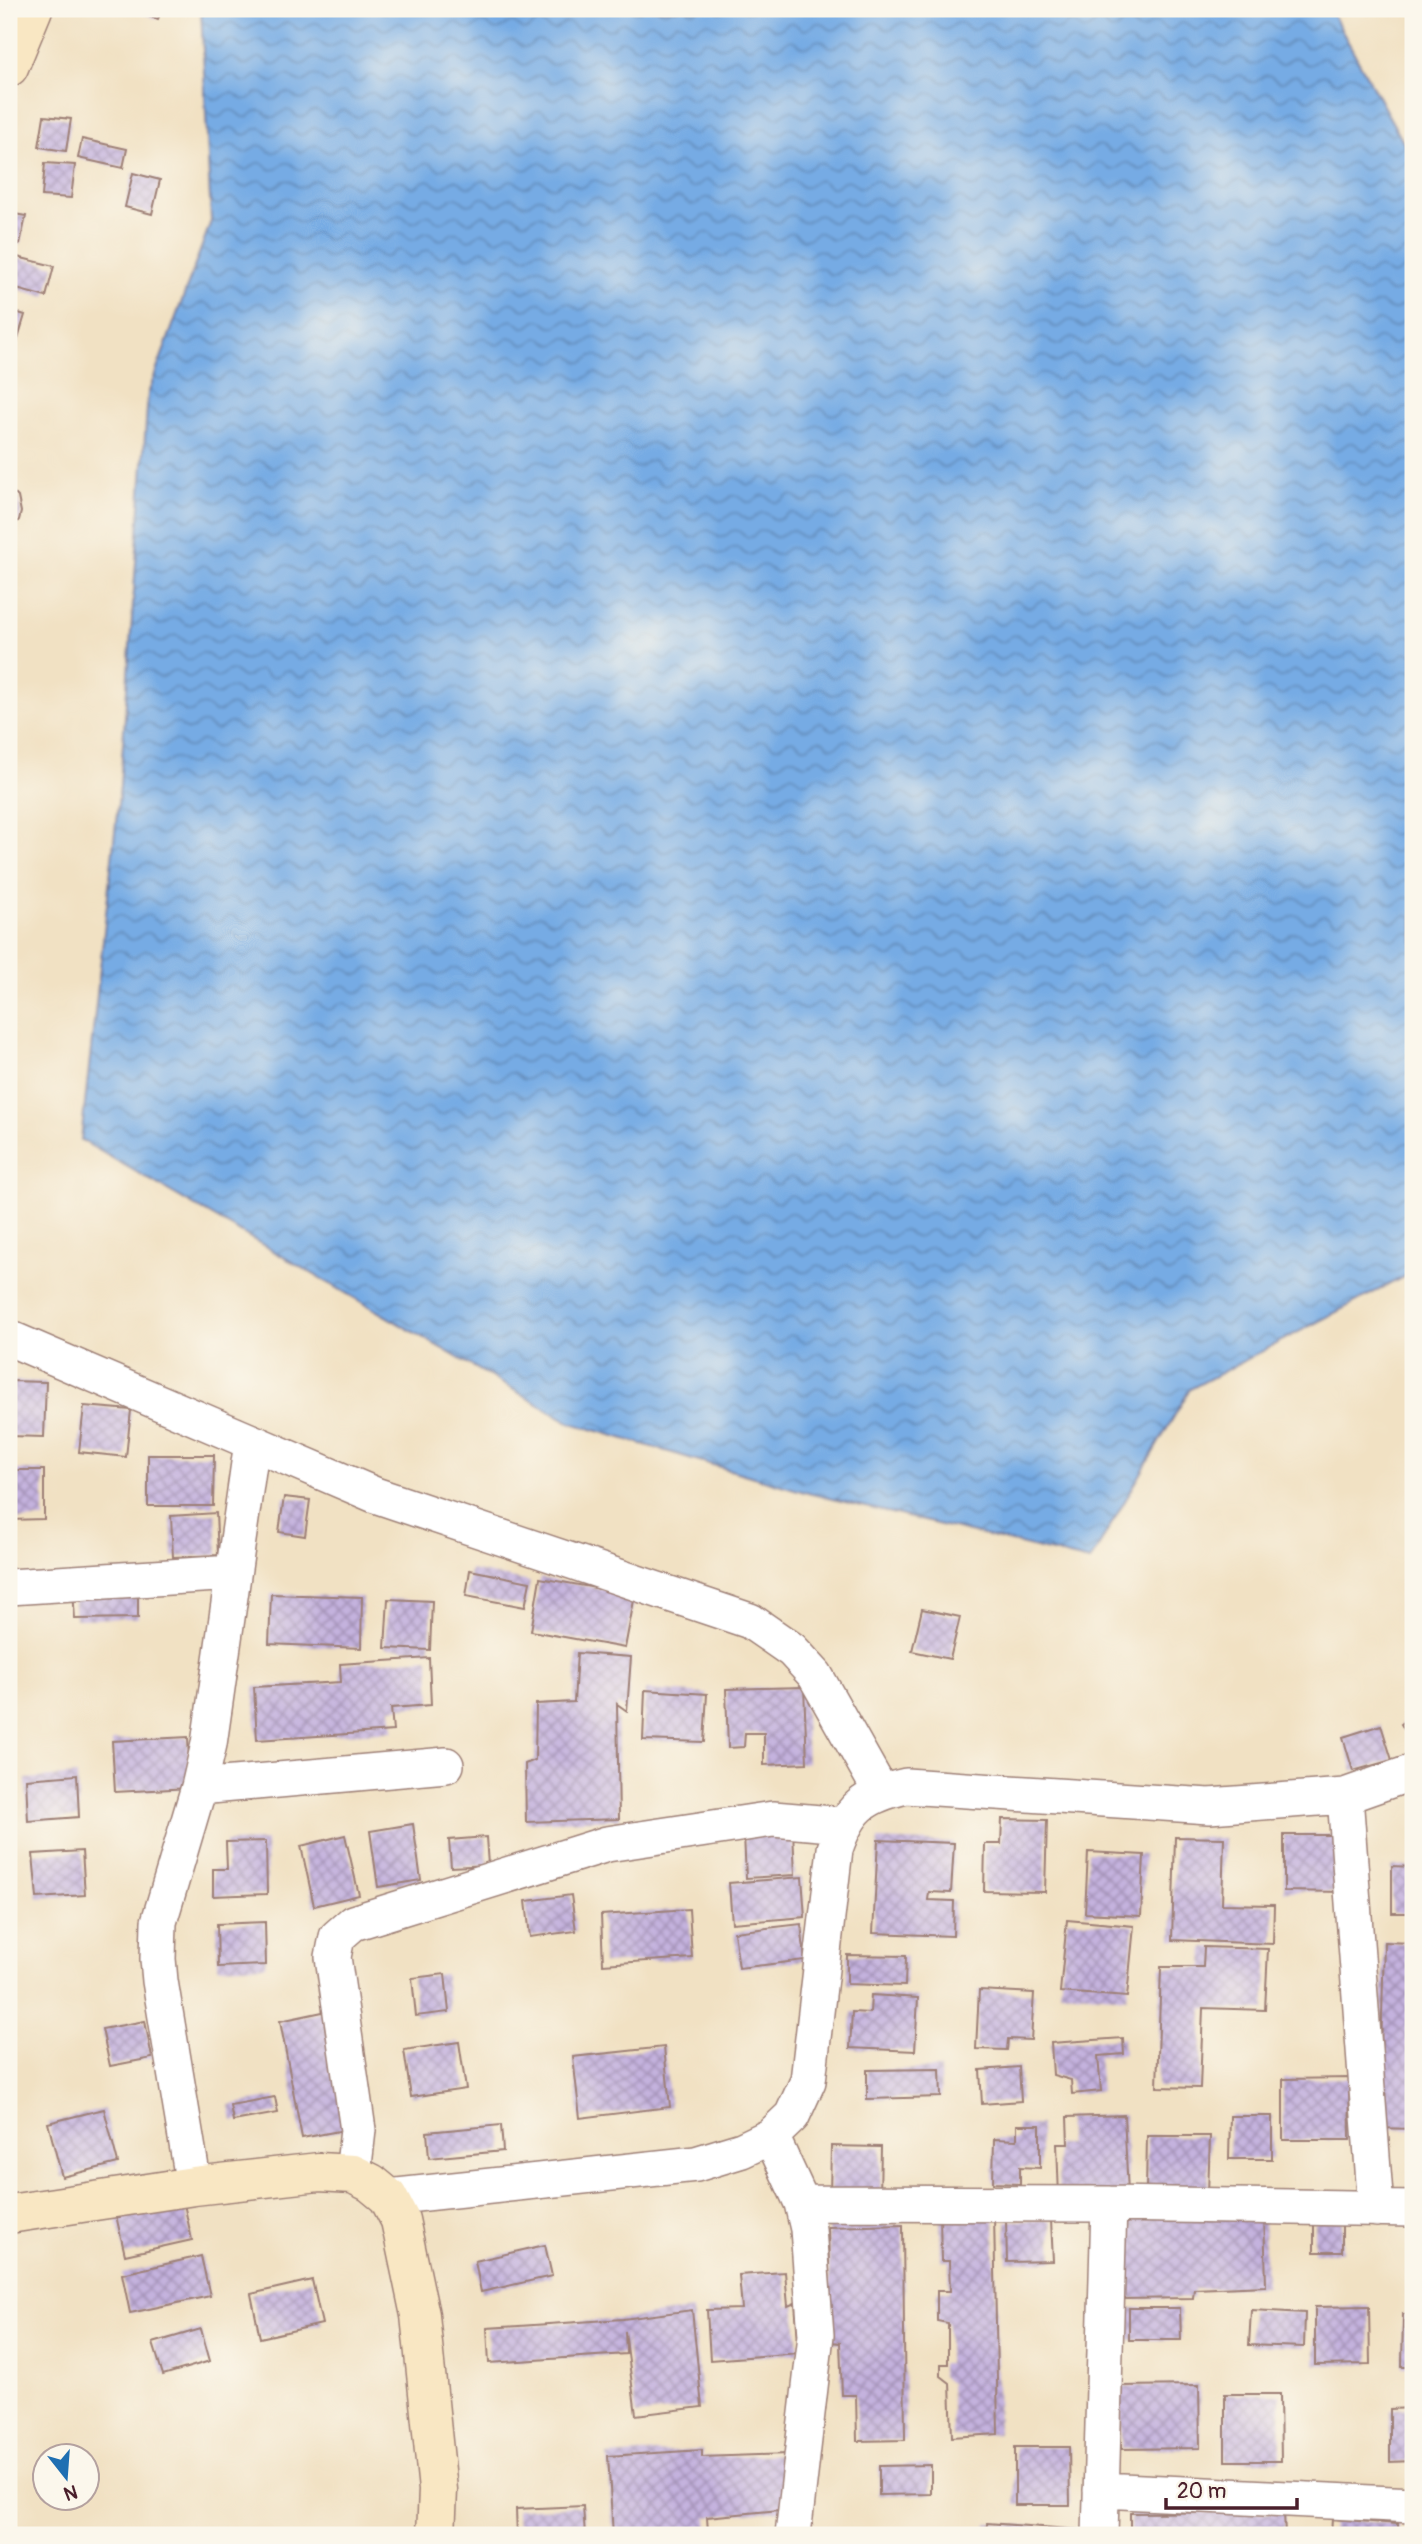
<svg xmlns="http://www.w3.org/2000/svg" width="1422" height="2544" font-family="Pangolin,sans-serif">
<defs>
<pattern id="water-waves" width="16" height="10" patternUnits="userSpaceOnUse" patternTransform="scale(1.75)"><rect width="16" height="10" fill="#76abe4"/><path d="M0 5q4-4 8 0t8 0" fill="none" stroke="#638bb9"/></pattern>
<pattern id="building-cross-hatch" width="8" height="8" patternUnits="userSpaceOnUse" patternTransform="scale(1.75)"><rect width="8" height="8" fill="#c4b2de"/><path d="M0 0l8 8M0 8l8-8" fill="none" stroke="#a190b4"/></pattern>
</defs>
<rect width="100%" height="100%" fill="#fbf7ec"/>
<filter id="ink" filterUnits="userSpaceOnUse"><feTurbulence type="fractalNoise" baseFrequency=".0143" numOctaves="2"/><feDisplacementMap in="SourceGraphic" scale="14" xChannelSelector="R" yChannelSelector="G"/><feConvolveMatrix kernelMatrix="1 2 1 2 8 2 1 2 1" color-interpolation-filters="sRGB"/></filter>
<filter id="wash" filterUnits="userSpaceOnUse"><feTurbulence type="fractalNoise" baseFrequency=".00686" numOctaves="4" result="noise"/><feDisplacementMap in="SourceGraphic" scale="28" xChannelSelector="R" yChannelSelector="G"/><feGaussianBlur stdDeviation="1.57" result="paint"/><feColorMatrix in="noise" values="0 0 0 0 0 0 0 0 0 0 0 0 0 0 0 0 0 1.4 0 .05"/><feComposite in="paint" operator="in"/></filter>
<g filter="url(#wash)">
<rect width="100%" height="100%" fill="#f1e1c3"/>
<path fill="url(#water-waves)" stroke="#606588" stroke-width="2" d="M201,9H1330L1413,160V1272L1190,1389L1090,1561L808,1493L571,1423L81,1140L120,786L148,394L211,221Z"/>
<g id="blocks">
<path fill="url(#building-cross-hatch)" d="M130,9H162L158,19Z
M44,116L71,119L66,151L39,147Z
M82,139L127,149L123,168L78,158Z
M45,163L75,165L71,198L42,196Z
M133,173L160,180L152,214L125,207Z
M9,213L26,216L20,244L9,242Z
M9,255L54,266L46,297L9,287Z
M9,310L25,315L9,368Z
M9,488L18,497L21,512L19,520L9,530Z
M9,1381L46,1382L44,1437L9,1436Z
M84,1406L131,1410L126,1457L79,1452Z
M148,1455H214L213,1506H148Z
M9,1470H44V1519L9,1520Z
M284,1497L310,1500L305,1536L279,1532Z
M216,1513L218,1555L173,1557L171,1516Z
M470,1570L530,1582L525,1607L466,1596Z
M540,1578L635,1595L625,1648L531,1631Z
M138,1588V1618L75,1619L73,1591Z
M271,1594L362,1597L361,1648L269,1644Z
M388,1599L432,1601L430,1650L385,1648Z
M922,1609L960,1617L950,1659L912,1651Z
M577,1653L631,1657L627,1711L617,1704L619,1819L526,1822L525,1764L535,1760L536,1704L574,1702Z
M429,1658L431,1705L391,1708L393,1731L257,1740L254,1687L341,1682L340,1664Z
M804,1687L807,1763L764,1765V1733H745L744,1747L728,1748L726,1689Z
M645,1690L707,1694L704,1742L643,1740Z
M1413,1716V1744L1401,1724Z
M1381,1725L1392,1760L1353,1771L1343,1737Z
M188,1737L190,1788L115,1792L112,1741Z
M77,1775L79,1817L28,1821L26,1779Z
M1002,1819L1047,1820L1045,1892L984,1891L985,1844H1001Z
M413,1824L421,1880L378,1887L370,1831Z
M793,1831L795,1875L746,1878L744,1834Z
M345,1835L359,1895L314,1906L301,1846Z
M1284,1835H1342V1892L1284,1891Z
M486,1837L488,1865L451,1867L449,1840Z
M1175,1837L1224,1838L1222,1904L1274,1905L1273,1944L1172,1940Z
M878,1840L954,1843L951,1893L929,1892L928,1900L954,1901L953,1936L873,1933Z
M266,1841L267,1894L213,1896V1869H227L226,1842Z
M82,1851L85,1895L37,1898L33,1854Z
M1088,1852L1144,1855L1141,1916L1085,1913Z
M1392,1866L1413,1867V1913H1392Z
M802,1877L805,1917L732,1923L729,1883Z
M571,1895L576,1931L530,1937L526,1901Z
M689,1909L692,1958L603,1964L601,1915Z
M1067,1920L1134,1926L1127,1997L1060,1992Z
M265,1922L266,1965L218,1967L217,1924Z
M801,1924L805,1960L739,1968L734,1932Z
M1384,1942L1413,1943V2129L1379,2128Z
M1204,1947L1268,1949L1265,2010L1203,2008L1200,2088L1157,2087L1161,1967H1203Z
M847,1955L906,1956L905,1986L847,1984Z
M445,1974L449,2012L416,2016L412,1978Z
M979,1990L1034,1993L1031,2040L1008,2039L1007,2050L976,2049Z
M871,1995L918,1998L915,2051L850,2048L852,2012L870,2013Z
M332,2010L355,2128L302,2138L280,2021Z
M145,2021L152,2058L110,2066L102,2029Z
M1123,2038L1124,2054L1098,2056L1101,2091L1072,2094L1071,2080L1053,2075L1051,2043Z
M459,2042L466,2089L411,2097L404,2050Z
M664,2047L670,2107L580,2118L573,2057Z
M1019,2067L1021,2101L982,2104L980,2070Z
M940,2069L941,2097L867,2099V2070Z
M1349,2078L1350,2140H1283V2079Z
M275,2097L278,2113L233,2121L230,2105Z
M104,2109L118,2163L62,2177L48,2123Z
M1124,2115L1128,2193L1059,2197L1057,2144H1068L1067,2117Z
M1230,2116H1272V2159H1229Z
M501,2125L503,2151L429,2158L427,2132Z
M1017,2125H1040V2168L1020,2167V2184L993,2183L994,2139L1017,2140Z
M1147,2136H1210L1208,2193L1146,2192Z
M831,2146L881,2147L880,2197L830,2195Z
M182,2195L192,2240L125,2255L115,2211Z
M1264,2212L1266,2286L1194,2289L1193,2298L1120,2299L1119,2215Z
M994,2213L998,2434L952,2437L950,2383L941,2376V2364H948V2323L937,2321V2291H950L949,2261H941L940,2215Z
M1314,2219H1342V2252H1314Z
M1051,2220L1053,2261L1007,2262L1006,2221Z
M903,2225L905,2440L857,2441L856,2395H842L840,2343L831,2342L828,2227Z
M545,2245L552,2276L481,2292L475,2261Z
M201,2256L210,2296L130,2313L122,2274Z
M785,2272L788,2306L795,2303L799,2353L710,2360L707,2310L742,2309L739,2275Z
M312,2280L322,2324L260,2338L251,2294Z
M1369,2306L1370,2364L1315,2365V2307Z
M1129,2308H1180L1181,2340H1129Z
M692,2310L702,2407L636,2415L625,2331L626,2354L489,2363L487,2328L623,2319Z
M1251,2310L1305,2313L1304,2347L1249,2345Z
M1403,2314H1413V2367H1402Z
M201,2329L210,2361L163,2375L153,2343Z
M1199,2385L1200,2448L1121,2449L1120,2386Z
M1225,2394H1280L1281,2461H1225Z
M1413,2408V2461L1390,2462V2409Z
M1015,2447H1069L1070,2505H1015Z
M702,2450V2457L788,2454L789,2509L707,2517L708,2532L719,2531V2535H613L608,2456Z
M931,2465V2494L879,2495V2466Z
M583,2506L585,2535H517L516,2509Z
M1284,2512L1285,2535H1130V2513Z
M1332,2519L1398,2524V2535H1331Z
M987,2523L1082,2530V2535H986Z"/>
</g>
</g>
<g filter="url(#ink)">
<use href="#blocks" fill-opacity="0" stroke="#9e8077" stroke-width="2"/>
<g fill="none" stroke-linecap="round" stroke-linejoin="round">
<g stroke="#9e8077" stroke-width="38">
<path id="minor" d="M9,1338L375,1495L750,1621L792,1650L815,1675L881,1792
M9,1587L233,1573
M199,1787L446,1765
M1345,1796L1376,2209
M771,2136L802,2203L808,2229L816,2335L793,2535
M353,2174L358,2130L333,1957L337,1937L353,1923L607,1844L773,1819L844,1825
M194,2186L160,1981L158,1959L159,1922L199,1787L209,1744L252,1442
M388,2197L696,2164L742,2150L771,2136L792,2116L808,2081L835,1849C849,1808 863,1796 906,1786L1209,1806L1345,1796L1413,1772
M802,2203L1109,2204L1413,2209
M1101,2490L1413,2505
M1100,2535L1109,2204"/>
</g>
<g stroke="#9e8077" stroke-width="41">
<path id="secondary" d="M9,67L33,9
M9,2214L194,2186L319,2172L353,2174L371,2183L388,2197L400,2220L420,2315L438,2490L436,2535"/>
</g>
<use href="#minor" stroke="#fff" stroke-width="35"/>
<use href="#secondary" stroke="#f9e7c3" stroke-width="38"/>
</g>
</g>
<rect width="1422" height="2544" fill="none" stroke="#fbf7ec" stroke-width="35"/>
<g transform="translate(66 2477) rotate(163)"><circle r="33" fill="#fbf7ec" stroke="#b4a19f" stroke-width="2"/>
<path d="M0-5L12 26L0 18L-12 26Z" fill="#1f6fb2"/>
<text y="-10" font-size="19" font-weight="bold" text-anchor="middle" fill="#4a1f2b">N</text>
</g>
<path d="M1166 2498v10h131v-10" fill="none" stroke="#4a1f2b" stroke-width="3.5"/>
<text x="1177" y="2498" font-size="21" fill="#4a1f2b" stroke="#fbf7ec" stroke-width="5" paint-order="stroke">20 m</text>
</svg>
